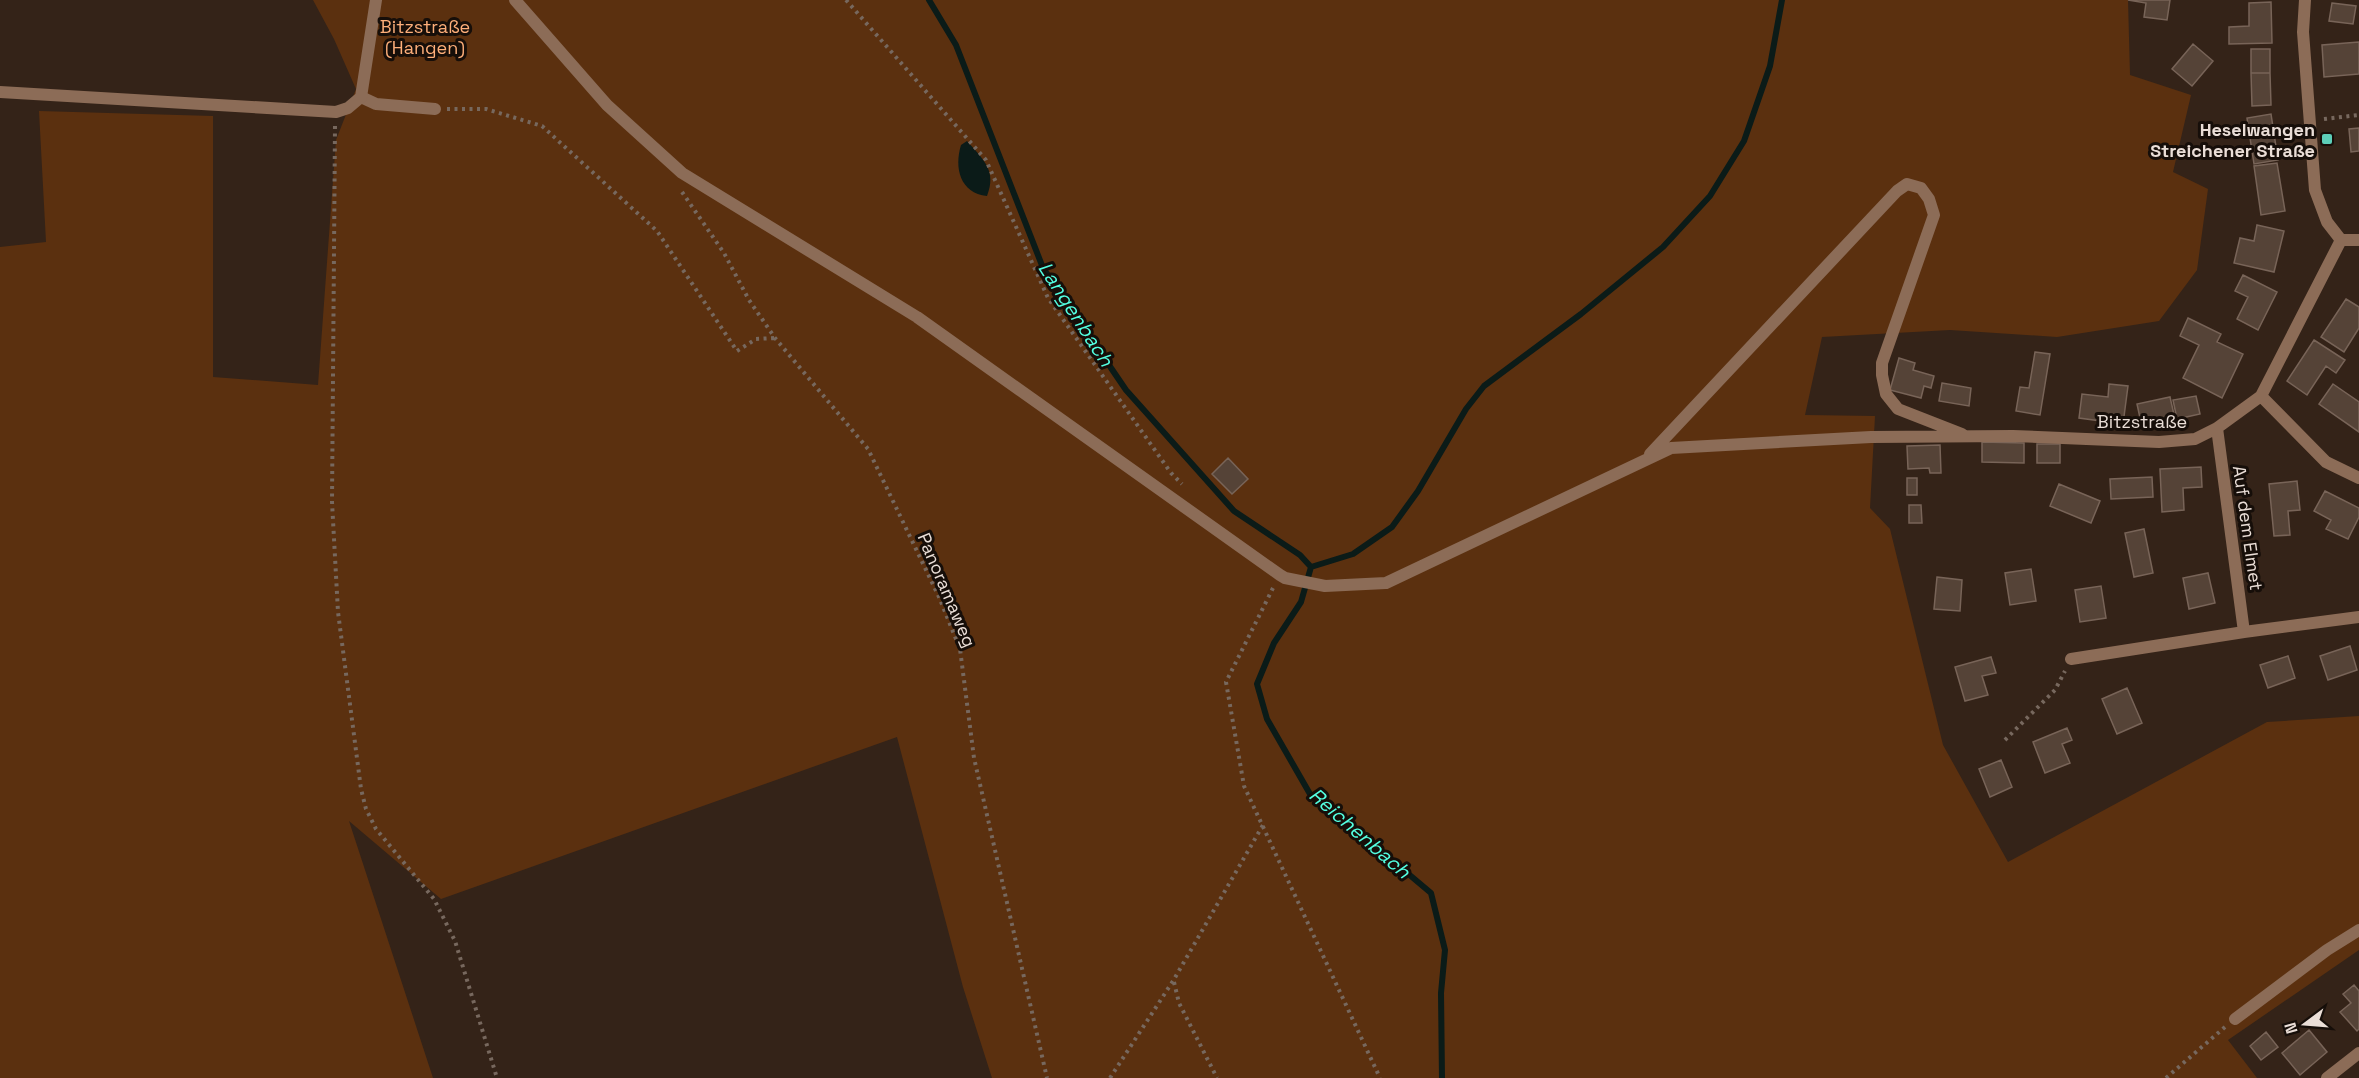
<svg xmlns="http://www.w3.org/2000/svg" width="2359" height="1078" font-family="'Space Grotesk',sans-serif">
<rect width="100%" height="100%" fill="#342318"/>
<path fill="#5b300f" d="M313,0H2128L2130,75L2191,95L2173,172L2208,189L2197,270L2159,321L2057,337L1950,330L1822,337L1805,415L1875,416L1870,508L1890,529L1943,745L2008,862L2267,722L2359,716V950L2228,1040L2257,1078H992L963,987L897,737L441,899L349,821L433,1078H0V247L46,242L39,111L213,116V377L318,385L336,140L356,89L334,39Z"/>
<path fill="#0b1b18" d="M967,141C984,160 997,171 987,196C960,193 954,168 961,145Z"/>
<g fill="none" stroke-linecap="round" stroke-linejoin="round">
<path stroke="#0b1b18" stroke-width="6" d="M929,0L956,45L1043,268L1126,390L1234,511L1300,555L1311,567
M1311,567L1353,554L1392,527L1418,491L1466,409L1484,386L1581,314L1663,247L1710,196L1744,141L1770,66L1782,0
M1311,567L1301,602L1274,643L1257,684L1267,719L1310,794L1336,813L1431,893L1445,950L1441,993L1442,1078"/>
</g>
<path fill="#554337" stroke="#786458" stroke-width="1.5" d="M2128,0H2170L2167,20L2144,17L2146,3Z
M2271,2L2272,43L2229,44V27L2249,26V3Z
M2332,3L2356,6L2353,24L2329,21Z
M2359,42V74L2324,77L2322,45Z
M2193,44L2213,61L2192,86L2172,69Z
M2251,49H2270V73H2251Z
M2251,73H2270L2271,105L2252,106Z
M2271,114L2278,160L2254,164L2247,118Z
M2359,128V151L2351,152L2349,129Z
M2277,163L2285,211L2261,215L2254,166Z
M2257,225L2284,231L2274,272L2234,263L2240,238L2254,241Z
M2243,275L2277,292L2258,330L2237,319L2248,297L2235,291Z
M2346,299L2359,307V328L2344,352L2321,337Z
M2188,318L2221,334L2217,342L2243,354L2222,398L2183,378L2199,345L2180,336Z
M2314,340L2345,360L2336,373L2326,366L2307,395L2287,381Z
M2035,352L2050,354L2040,415L2016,411L2020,387L2029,388Z
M1899,358L1915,363L1913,370L1934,376L1931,388L1924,386L1921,398L1890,390Z
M1942,383L1971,388L1969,406L1939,401Z
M2109,384L2128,386L2123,424L2079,418L2082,394L2108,397Z
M2333,384L2359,402V432L2319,404Z
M2196,396L2200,414L2177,419L2173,400Z
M2170,397L2175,419L2142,427L2137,404Z
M1982,442L2024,443V463L1982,462Z
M2037,444H2060V463H2037Z
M1940,445L1941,473H1930L1929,468L1908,469L1907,446Z
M1228,458L1248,479L1232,494L1212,474Z
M2201,467L2202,487L2183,488L2184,510L2162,512L2160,469Z
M2152,477L2153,497L2111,499L2110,479Z
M1907,478H1917V495H1907Z
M2297,481L2300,510L2288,511L2290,535L2274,536L2269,484Z
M2059,484L2100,501L2091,523L2050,506Z
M2325,491L2359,508V517L2348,539L2326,529L2331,520L2314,511Z
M1909,505H1921L1922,523H1909Z
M2144,529L2153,573L2134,577L2125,533Z
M2031,569L2036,601L2010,605L2005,573Z
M2208,573L2215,603L2189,609L2183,578Z
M1937,577L1962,580L1960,611L1934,609Z
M2101,586L2106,618L2080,622L2075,590Z
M2350,646L2357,670L2328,680L2320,656Z
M2288,656L2295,678L2268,688L2260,665Z
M1991,657L1996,673L1982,676L1988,695L1965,701L1955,667Z
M2127,688L2142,723L2117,734L2102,699Z
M2067,728L2072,740L2062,744L2070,763L2045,773L2033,742Z
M2001,760L2012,787L1990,797L1979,769Z
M2354,985L2359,991V1029L2357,1031L2340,1012L2351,1003L2343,994Z
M2309,1030L2327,1052L2300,1075L2282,1053Z
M2266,1032L2278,1047L2261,1060L2250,1046Z"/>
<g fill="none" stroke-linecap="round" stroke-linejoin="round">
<path stroke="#77685e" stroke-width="4" stroke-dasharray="3 4.5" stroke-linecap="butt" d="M846,0L986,160L1048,298L1171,473L1182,484
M447,109H486L542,126L657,231L737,351L756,339L775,338
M2324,119L2359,115
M335,126L332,502L338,612L361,789L366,809L376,829L434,899L455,941L497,1078
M682,192L724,253L749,300L775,338L868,449L939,597L960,649L974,758L1047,1078
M1273,588L1226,682L1244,786L1380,1078
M2005,740L2055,690L2065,671
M1174,982L1179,1003L1217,1078
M1110,1078L1173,981L1263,825
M2166,1078L2225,1027"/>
<path stroke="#8c6c57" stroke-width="12" d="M361,97L376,104L435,109
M2235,1019L2327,950L2359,930"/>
<path stroke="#8c6c57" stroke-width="12" d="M515,0L607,105L682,173L917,317L1280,575L1285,578L1325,586L1386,583L1671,448L1871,437L2013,436L2159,442L2195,439L2217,428L2261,396L2341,240
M2305,0L2303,32L2315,190L2327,222L2341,240
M0,92L336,112L348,108L361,97L376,0
M2341,240H2359
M2261,396L2326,462L2359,478
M2217,428L2244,632
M1650,454L1897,191L1907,184L1921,188L1929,199L1934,215L1882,363V375L1886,394L1898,409L1962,434
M2071,659L2244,632L2359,617"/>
<path stroke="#8c6c57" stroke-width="12" d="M2327,1078L2359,1053"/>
</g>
<rect fill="#5dceb8" stroke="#160e09" stroke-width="2" x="2321" y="133" width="12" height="12" rx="3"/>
<g text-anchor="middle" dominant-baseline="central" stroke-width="6" stroke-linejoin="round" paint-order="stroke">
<g font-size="18" fill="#feaf7a" stroke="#160e09">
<text x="425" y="26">Bitzstraße<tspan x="425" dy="21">(Hangen)</tspan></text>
</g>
<g font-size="18" font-weight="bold" fill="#eaded7" stroke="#160e09" text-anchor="end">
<text x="2315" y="129">Heselwangen<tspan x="2315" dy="21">Streichener Straße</tspan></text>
</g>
<g font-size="18" fill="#eaded7" stroke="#160e09">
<text x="2142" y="421">Bitzstraße</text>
<text transform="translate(2248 528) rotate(82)">Auf dem Elmet</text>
<text transform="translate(947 590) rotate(67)">Panoramaweg</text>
</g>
<g font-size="20" font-style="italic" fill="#53fee1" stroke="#160e09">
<text transform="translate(1076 314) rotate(57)">Langenbach</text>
<text transform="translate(1360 833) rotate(41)">Reichenbach</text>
</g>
</g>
<g transform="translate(2305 1024) rotate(254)" stroke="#160e09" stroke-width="4.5" paint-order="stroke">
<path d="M0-4.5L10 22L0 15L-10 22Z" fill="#eaded7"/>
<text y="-9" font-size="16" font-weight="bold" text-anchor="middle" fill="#eaded7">N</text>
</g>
</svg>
